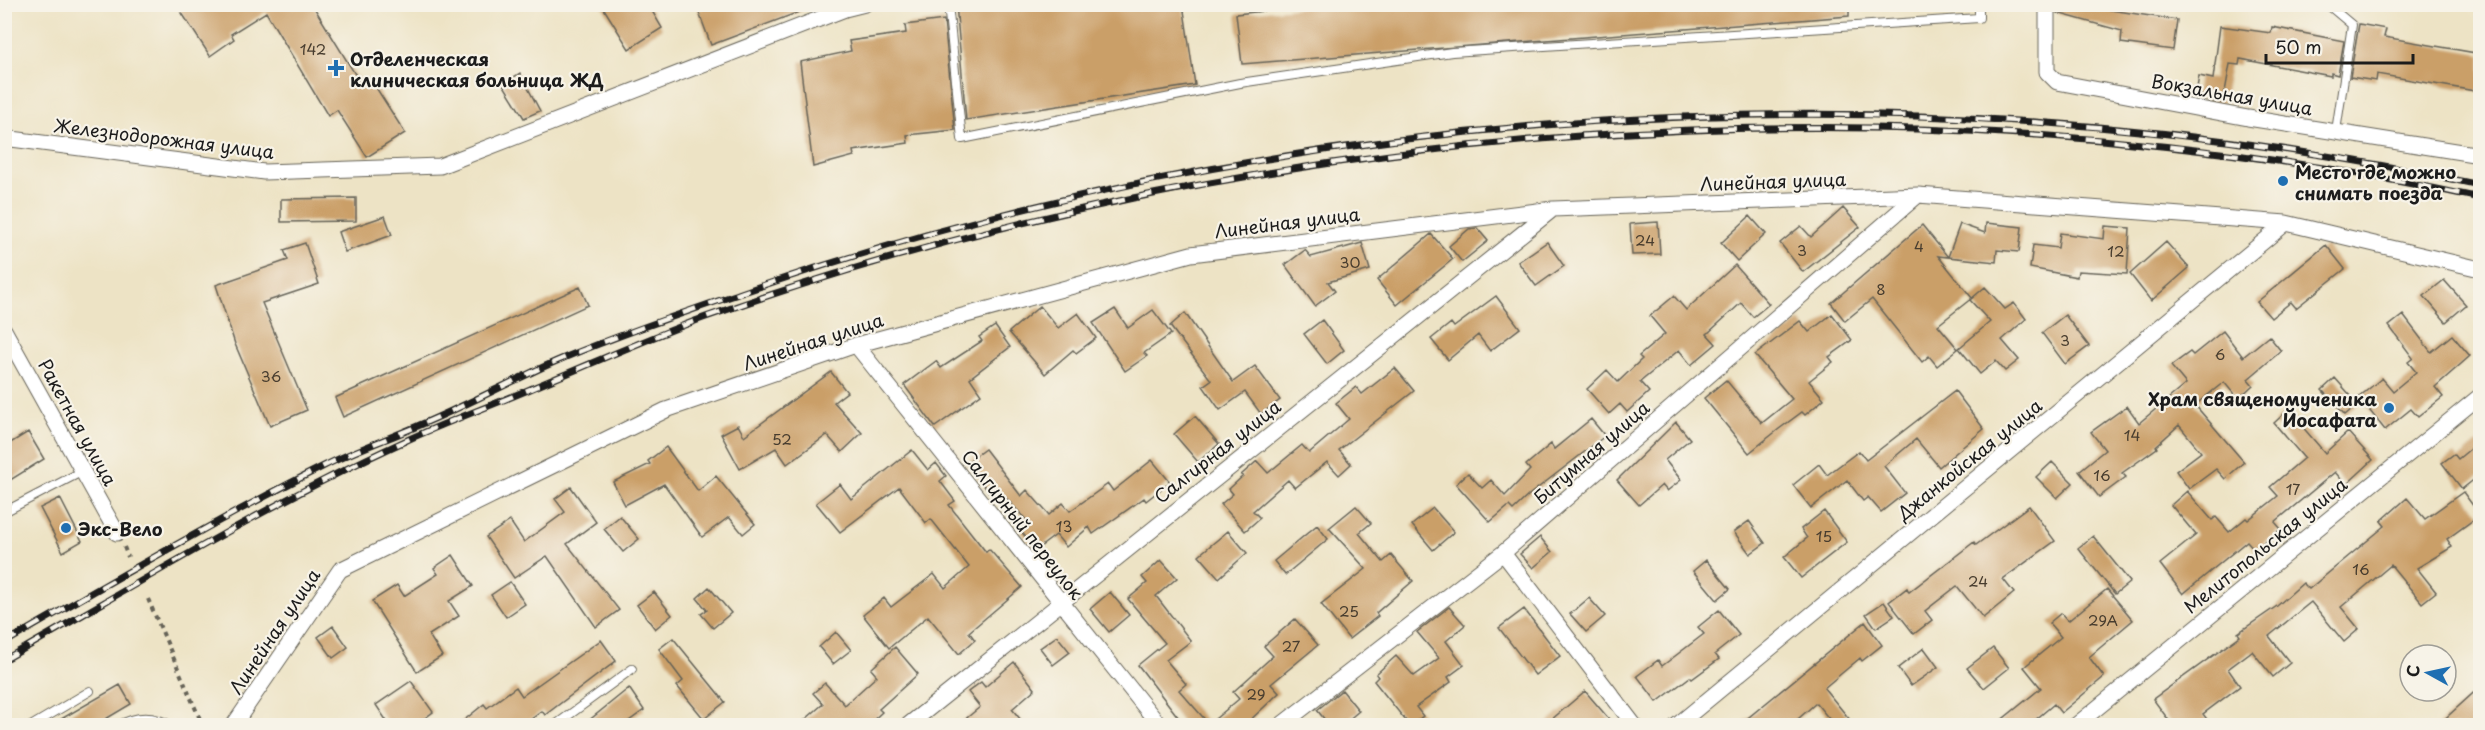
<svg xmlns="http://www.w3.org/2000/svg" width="2485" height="730" font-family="'Playpen Sans',sans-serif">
<rect width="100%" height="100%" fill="#f7f3e8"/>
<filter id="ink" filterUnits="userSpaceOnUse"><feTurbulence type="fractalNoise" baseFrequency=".0167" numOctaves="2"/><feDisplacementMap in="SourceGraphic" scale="12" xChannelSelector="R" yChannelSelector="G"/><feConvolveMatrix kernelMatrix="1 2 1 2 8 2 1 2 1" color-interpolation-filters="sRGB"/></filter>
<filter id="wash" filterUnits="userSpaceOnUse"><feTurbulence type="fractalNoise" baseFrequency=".008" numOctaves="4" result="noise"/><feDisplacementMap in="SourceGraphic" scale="24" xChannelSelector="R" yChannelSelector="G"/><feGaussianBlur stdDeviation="1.35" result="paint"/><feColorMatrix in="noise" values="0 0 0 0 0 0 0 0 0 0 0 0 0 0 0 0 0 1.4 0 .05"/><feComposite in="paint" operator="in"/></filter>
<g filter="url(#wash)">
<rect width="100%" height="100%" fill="#ede3c5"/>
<g id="blocks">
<path fill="#ca9f67" d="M176,4H312L361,84L370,78L405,133L367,157L337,110L328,116L266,12L231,34L234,39L210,56Z
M601,4H648L662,28L629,49Z
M713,4H815V6L711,45L698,10Z
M956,4H1183L1195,85L966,120Z
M1334,4H1849V16L1242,64L1236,14Z
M2057,4H2112L2110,10L2177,20L2173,50L2121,43L2122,31L2057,13Z
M944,20L955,130L907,135L908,143L853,151L854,156L813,167L800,62L851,51L849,41L906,33L905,25Z
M2359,24L2386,29L2384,37L2481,54V92L2377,74L2376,81L2350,77Z
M2220,26L2271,33L2272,27L2344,41L2338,75L2331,73V76L2240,59L2239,65L2230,64L2223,103L2209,101L2210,97L2196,94L2199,76L2213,79Z
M520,73L540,111L524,118L503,84Z
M356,198V221L281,222V199Z
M1843,208L1860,227L1803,272L1780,243L1801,226L1811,237Z
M385,216L392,235L345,252L338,232Z
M1750,216L1766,234L1737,261L1721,243Z
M1658,222L1660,254L1632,255L1630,224Z
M1986,223L2022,227L2019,252L1997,250L1996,262L1948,257L1960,224L1985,233Z
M1922,225L1948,257L1938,256L1972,298L1938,325L1958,349L1937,366L1929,356L1922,362L1872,299L1845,321L1831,303Z
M2105,226L2130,228L2127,274L2078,271L2077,277L2030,268L2033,245L2058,248L2060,233L2104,239Z
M1477,228L1488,241L1462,262L1449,246L1469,229Z
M1431,234L1453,259L1397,305L1377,280Z
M1547,242L1564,266L1536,286L1518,262Z
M2166,242L2189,268L2151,301L2130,274Z
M305,243L319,284L262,303L307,410L270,426L235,344L216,285L288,260L284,250Z
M1362,243L1370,270L1328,282L1335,291L1315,306L1285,265L1305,250L1311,257Z
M2326,245L2345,269L2296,308L2291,302L2271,318L2257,302Z
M1735,265L1769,304L1753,317L1741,303L1707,334L1716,344L1691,365L1679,350L1640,382L1649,392L1627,412L1620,404L1609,414L1587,389L1607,370L1618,382L1642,359L1639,356L1665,334L1650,316L1674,296L1686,310Z
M2444,280L2466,305L2446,322L2424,296Z
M580,287L588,305L343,417L335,398Z
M1985,287L2005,309L2014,303L2026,319L2002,340L2019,360L2005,371L1996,361L1980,374L1959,348L1990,322L1970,300Z
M1496,296L1520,328L1490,351L1478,335L1448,360L1431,339L1451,323L1454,327Z
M1040,306L1058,328L1078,313L1096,338L1076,353L1073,350L1045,374L1009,332Z
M1115,309L1128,328L1153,310L1171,334L1144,353L1147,356L1125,371L1093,323Z
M1185,313L1233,382L1255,366L1280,400L1261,414L1245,392L1220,410L1203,386L1211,380L1170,326Z
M1832,314L1852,340L1829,357L1833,362L1809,381L1824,399L1805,415L1802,412L1779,429L1749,453L1704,398L1726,380L1762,423L1792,399L1755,355L1800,321L1809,332Z
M2065,315L2089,346L2065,364L2042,333Z
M2403,315L2431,352L2452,335L2470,356L2435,387L2443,397L2418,417L2411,409L2385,430L2359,397L2382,378L2393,391L2416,372L2408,362L2413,358L2389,326Z
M1322,320L1344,350L1327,364L1304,334Z
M995,326L1010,347L970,378L981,394L935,427L904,385L936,361L941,368L982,341L979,337Z
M2223,331L2243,357L2269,336L2281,351L2248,379L2253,385L2238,399L2224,382L2195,405L2244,462L2225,479L2216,469L2189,489L2176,471L2201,452L2179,425L2156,446L2157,448L2122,473L2126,477L2099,497L2079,471L2105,450L2091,432L2127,406L2139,423L2186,384L2171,366L2190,352L2193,355Z
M1395,368L1414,391L1339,450L1351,464L1339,475L1327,462L1295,488L1288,480L1253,511L1260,518L1245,531L1221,504L1233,494L1229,489L1243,476L1241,475L1257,461L1268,473L1302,445L1309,453L1349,419L1336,403L1356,387L1362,394Z
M831,372L847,392L834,402L862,433L842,452L827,435L787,464L776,448L740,469L721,434L738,425L744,436Z
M2335,378L2358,404L2345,415L2322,390Z
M1955,391L1984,429L1939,467L1916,439L1884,466L1905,493L1881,512L1868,497L1863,501L1847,480L1811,508L1793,485L1819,464L1827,475L1859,451L1866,460Z
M2288,410L2325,453L2348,432L2373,460L2346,485L2335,472L2275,522L2281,529L2255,550L2247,541L2183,594L2160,564L2196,535L2171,505L2187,491L2212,520L2216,517L2229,532L2246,518L2248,520L2278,496L2270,487L2304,458L2274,423Z
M1195,416L1219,444L1198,462L1174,434Z
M1591,419L1605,436L1530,494L1513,510L1509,506L1490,522L1456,484L1468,473L1482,488L1491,480L1505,496L1530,470L1526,465L1551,444L1554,449Z
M1676,422L1690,439L1665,460L1681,480L1667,491L1662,485L1639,505L1617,480Z
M28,432L44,459L4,484V447Z
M2481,440V474L2462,489L2442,463L2454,454L2458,459Z
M666,447L698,491L716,476L755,524L743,534L729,517L702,537L664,484L625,505L613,482L650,464L648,461Z
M985,449L1021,496L1027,490L1049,515L1063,503L1070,511L1108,484L1113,491L1152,460L1170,482L1146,501L1144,498L1093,534L1089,527L1066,547L1056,535L1036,550L1020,530L1029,523L996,487L989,492L966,463Z
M912,450L928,470L936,463L946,476L940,481L955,501L949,505L986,552L989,549L1022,587L969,632L975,640L959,654L928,616L889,648L863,615L884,598L891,607L934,574L945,588L969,567L931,519L926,523L899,487L840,532L816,503L840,484L851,499Z
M2052,462L2073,483L2057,498L2036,477Z
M571,487L596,522L567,544L619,610L596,627L547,556L514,578L486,537L510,521L524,542L565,512L555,499Z
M2463,492L2480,515L2447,539L2452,547L2417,568L2436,592L2422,603L2391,565L2341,607L2359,629L2344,642L2311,602L2269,636L2290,663L2273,677L2252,651L2228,669L2240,686L2203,714L2212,726H2173L2153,699L2240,636L2238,633L2277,606L2303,583L2309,589L2385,526L2381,521L2407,498L2425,519Z
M60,498L82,541L63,552L40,508Z
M1356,506L1371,523L1359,533L1383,562L1391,555L1413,581L1376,613L1378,616L1349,639L1321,604L1366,569L1329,528Z
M2029,506L2055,541L2003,579L2014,593L1983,618L1957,586L1925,611L1932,620L1914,634L1889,602L1907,588L1909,592L1974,542L1976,545Z
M1433,508L1454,532L1433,550L1412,525Z
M1824,511L1847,542L1801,578L1784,557L1807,538L1801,529Z
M620,516L639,539L623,552L604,529Z
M1749,521L1765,543L1750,554L1734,532Z
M1317,525L1328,539L1285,575L1274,561Z
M1228,531L1247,553L1219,578L1199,555Z
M2093,536L2130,582L2115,594L2078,548Z
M1540,537L1552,552L1533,568L1520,554Z
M453,555L473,586L449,601L459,616L429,635L442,656L417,672L372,601L397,585L404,596L438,574L434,568Z
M1161,560L1177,578L1156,596L1191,641L1166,660L1186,684L1179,690L1209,724L1239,699L1233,692L1273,656L1264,646L1295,619L1318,645L1271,684L1279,693L1244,726H1185L1138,665L1165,643L1128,599L1147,583L1142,577Z
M1706,560L1730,589L1717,600L1693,571Z
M510,582L525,604L506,617L491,595Z
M709,587L731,613L713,628L701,614L707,610L697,598Z
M2107,589L2133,620L2089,657L2104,677L2061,713L2054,704L2028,726H1994L2041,688L2024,667L2061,637L2049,623L2061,613L2068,621Z
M654,592L672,615L655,629L637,605Z
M1110,592L1129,615L1109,632L1090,609Z
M1589,598L1605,616L1586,632L1570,614Z
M1884,602L1894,616L1876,628L1866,614Z
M1449,607L1465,625L1446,641L1464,665L1448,677L1451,682L1416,707L1423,716L1410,726L1374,681L1378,677L1376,674L1396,656L1414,676L1439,658L1417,632Z
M1524,609L1560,656L1535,675L1499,628Z
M1719,610L1739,635L1715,654L1719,659L1692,679L1690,677L1657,702L1637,676L1658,660L1662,666L1704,634L1698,627Z
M1865,622L1882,645L1862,661L1860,658L1824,688L1855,726H1835L1816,703L1790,726H1738Z
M333,626L348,647L333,658L318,637Z
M836,632L851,650L833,664L819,647Z
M1057,636L1070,652L1053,665L1040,648Z
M673,638L725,702L704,719L677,686L683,681L659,649Z
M601,640L616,661L545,715L542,711L522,726H457L484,704L487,708L516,687L522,696Z
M895,647L918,674L879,709L882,712L867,726H798L823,704L813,693L825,683L845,705L877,676L871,669Z
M1924,648L1938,667L1911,686L1898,668Z
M1993,648L2009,668L1984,688L1967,668Z
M1014,662L1035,689L1012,709L1026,726H957L980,707L968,692L981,682L985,687Z
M411,681L433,712L414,726H390L376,705Z
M120,685L131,704L94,726H49Z
M2481,686V726H2437Z
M629,688L644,710L622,726H582Z
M1342,690L1359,711L1341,726H1330L1317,710Z
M1585,691L1615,726H1544Z"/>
</g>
</g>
<g filter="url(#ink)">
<use href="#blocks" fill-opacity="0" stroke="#656257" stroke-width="1.5"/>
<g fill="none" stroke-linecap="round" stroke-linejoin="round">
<g stroke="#656257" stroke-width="10">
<path id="service" d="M948,4L962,139L1240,83L1452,52L1979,18V4
M2327,4L2352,25L2336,131
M4,512L83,471
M31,726L90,691
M118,726C137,715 154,715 171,726
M554,726L632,669"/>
</g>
<g stroke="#656257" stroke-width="17">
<path id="minor" d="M2047,4V72L2057,82L2248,118L2480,155
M4,138L264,172L440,166L845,9L865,4
M4,330L117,533
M856,345L1160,726
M1503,553L1635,726
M233,726L340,570L666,410L856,345L1191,254L1553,209L1918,195L2286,223L2480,269
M907,726L1553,209
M1280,726L1503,553L1918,195
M1676,726L2286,223
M2075,726L2480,396"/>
</g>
<path stroke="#656257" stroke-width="4" stroke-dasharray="4.5 4.5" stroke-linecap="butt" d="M124,547L128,557
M148,599L203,726"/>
<use href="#service" stroke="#fff" stroke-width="8"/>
<use href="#minor" stroke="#fff" stroke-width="15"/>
<g stroke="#1c1c1c" stroke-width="7">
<path id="rail" d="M4,643C109,583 214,521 322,467C357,449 394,437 429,421C473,402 515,379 559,360C618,335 680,314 741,293C1292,101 1910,62 2480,185
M4,660C136,585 265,505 403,442C446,422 491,406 535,387C591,364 646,339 703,318C1260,120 1902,70 2480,198"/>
</g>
<use href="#rail" stroke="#f7f3e8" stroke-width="4.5" stroke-dasharray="14" stroke-linecap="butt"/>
</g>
</g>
<g fill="#1f6fb2" stroke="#f7f3e8" stroke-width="2">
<path d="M333 59h6v6h6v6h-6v6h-6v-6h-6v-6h6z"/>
<circle cx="2283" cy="181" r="6"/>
<circle cx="2389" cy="408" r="6"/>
<circle cx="66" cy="528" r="6"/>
</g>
<g text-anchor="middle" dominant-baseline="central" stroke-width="4.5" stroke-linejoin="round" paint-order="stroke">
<g font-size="15" fill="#483d2f">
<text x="313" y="48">142</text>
<text x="1645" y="239">24</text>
<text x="1919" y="245">4</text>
<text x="1802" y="249">3</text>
<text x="2116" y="250">12</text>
<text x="1350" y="261">30</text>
<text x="1881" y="288">8</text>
<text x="2065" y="339">3</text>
<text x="2220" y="353">6</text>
<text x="271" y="375">36</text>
<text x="2132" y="434">14</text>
<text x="782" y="438">52</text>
<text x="2102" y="474">16</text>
<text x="2293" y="488">17</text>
<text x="1064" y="525">13</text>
<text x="1824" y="535">15</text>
<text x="2361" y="568">16</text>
<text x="1978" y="580">24</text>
<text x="1349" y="610">25</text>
<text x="2103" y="619">29А</text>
<text x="1291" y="645">27</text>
<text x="1256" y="693">29</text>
</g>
<g font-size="18" font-weight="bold" fill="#1c1c1c" stroke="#f7f3e8" text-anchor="start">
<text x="350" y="58">Отделенческая<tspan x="350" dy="21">клиническая больница ЖД</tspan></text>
<text x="2295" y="171">Место где можно<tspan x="2295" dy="21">снимать поезда</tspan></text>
<text x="2377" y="398" text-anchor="end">Храм священомученика<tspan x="2377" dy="21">Йосафата</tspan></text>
<text x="78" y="528">Экс-Вело</text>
</g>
<g font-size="18" fill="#1c1c1c" stroke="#f7f3e8">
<text transform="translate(2232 94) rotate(10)">Вокзальная улица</text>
<text transform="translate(164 138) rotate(7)">Железнодорожная улица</text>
<text transform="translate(1773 181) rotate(-2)">Линейная улица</text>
<text transform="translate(1287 222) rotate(-7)">Линейная улица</text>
<text transform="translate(813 341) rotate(-18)">Линейная улица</text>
<text transform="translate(78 422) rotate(61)">Ракетная улица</text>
<text transform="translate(1217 451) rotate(-38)">Салгирная улица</text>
<text transform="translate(1591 452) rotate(-41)">Битумная улица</text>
<text transform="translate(1969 459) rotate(-39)">Джанкойская улица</text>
<text transform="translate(1023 524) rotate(52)">Салгирный переулок</text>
<text transform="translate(2265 545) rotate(-39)">Мелитопольская улица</text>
<text transform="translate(274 631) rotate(-56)">Линейная улица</text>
</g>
</g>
<rect width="2485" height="730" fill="none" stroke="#f7f3e8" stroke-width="24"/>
<g transform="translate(2428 673) rotate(278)"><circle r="28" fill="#f7f3e8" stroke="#9f9d96" stroke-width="1.5"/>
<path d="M0-4.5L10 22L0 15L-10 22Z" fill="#1f6fb2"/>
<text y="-9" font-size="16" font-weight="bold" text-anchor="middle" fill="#1c1c1c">С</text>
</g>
<path d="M2266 54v9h147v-9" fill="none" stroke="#1c1c1c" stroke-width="3"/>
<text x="2275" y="54" font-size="18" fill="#1c1c1c" stroke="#f7f3e8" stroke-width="4.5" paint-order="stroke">50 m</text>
</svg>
